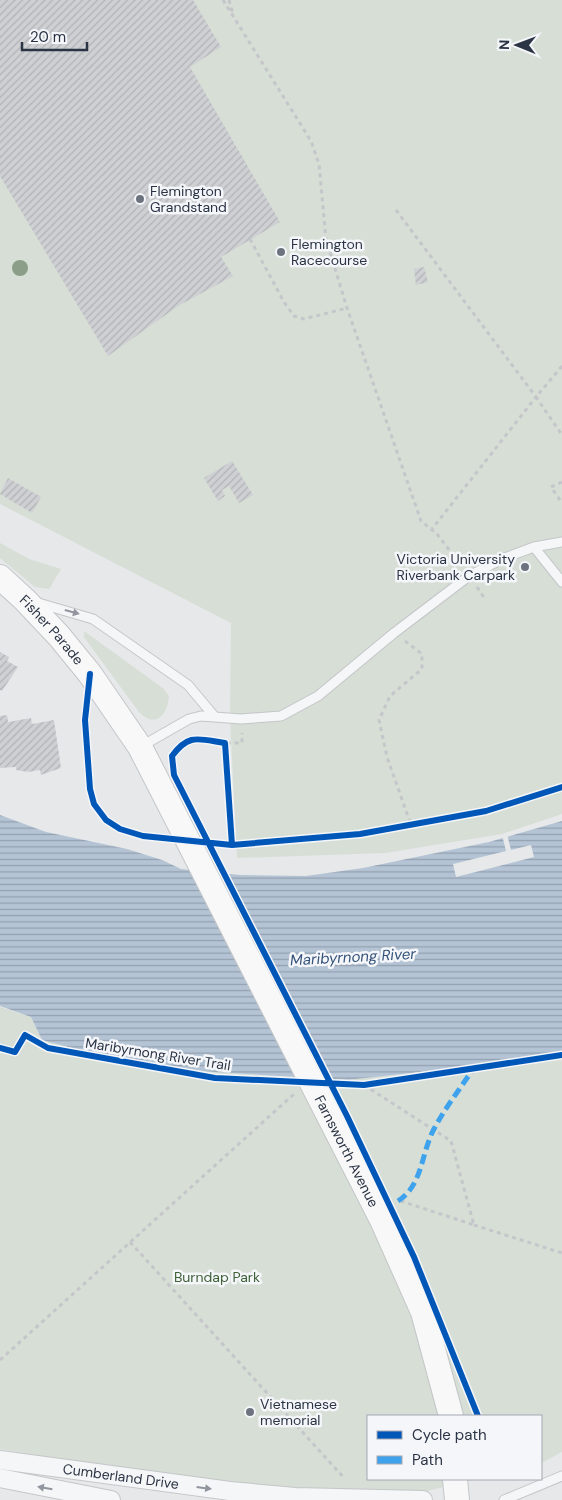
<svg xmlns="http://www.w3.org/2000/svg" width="562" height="1500" font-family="'DM Sans',sans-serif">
<defs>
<pattern id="water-rules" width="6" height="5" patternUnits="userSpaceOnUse" patternTransform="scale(1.25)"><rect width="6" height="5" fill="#b4c4d5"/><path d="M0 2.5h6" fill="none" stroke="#93a0af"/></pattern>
<pattern id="building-hatch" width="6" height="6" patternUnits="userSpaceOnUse" patternTransform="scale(1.25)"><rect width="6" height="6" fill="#ced0d3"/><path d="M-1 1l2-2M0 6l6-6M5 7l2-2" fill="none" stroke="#b1b3b6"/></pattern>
</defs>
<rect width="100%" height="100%" fill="#e6e8ea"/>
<path fill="#d6ded6" d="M0,0H562V814L502,834L385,853L237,858L230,718L231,623L0,504Z
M0,543L29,559L61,569L49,589L35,587L0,558Z
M84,631L164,689L169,696C168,715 155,729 139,712L84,637Z
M0,1007L31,1017L42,1040L160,1067L214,1072L347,1080L448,1069L562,1051V1452L541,1463V1416H368V1479H476L427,1491L229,1486L0,1449Z"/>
<path fill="url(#water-rules)" d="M0,815L46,832L127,849L162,860L181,869L240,875L306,876L363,868L489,842L562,821V1051L448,1069L347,1080L214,1072L160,1067L109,1058L42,1040L31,1017L0,1006Z"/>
<path fill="#e6e8ea" d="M507,834L511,850L531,845L534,857L456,877L453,864L506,851L502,835Z"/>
<path fill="url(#building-hatch)" d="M0,0H193L221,47L190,67L280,222L221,257L233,276L178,306L108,356L0,176Z
M424,267L428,282L416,285L414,269Z
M232,461L253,495L239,503L229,486L222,490L225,496L218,501L204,478Z
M8,478L41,497L32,513L0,494Z
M0,652L9,657L7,661L18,667L2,691L0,690Z
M7,715L8,722L31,718L32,724L54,720L61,768L41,775L40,770L28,772L16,770V767L0,768V716Z"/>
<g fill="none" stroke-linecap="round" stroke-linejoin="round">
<g stroke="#c4c6c8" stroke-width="11">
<path id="service" d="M534,547L562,542
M35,602L93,619L188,685L214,716
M140,747L189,719L201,716L241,719L281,716L318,696L394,633L469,576L502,559L534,547L562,582
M504,1500L562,1476"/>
</g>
<g stroke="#c4c6c8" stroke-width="20">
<g id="minor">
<path id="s1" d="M0,1460L230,1491L295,1497L423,1500"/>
<path d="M0,1478L111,1500"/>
</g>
</g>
<g stroke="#c4c6c8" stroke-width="26">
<g id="secondary">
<path id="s2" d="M0,577L25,600L59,636L90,674L140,747L382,1220L423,1312L451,1416"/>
<path d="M455,1479L457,1500"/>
</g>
</g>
<path stroke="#c5c6ca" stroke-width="3" stroke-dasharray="4 4" stroke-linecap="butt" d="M223,0L311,141L319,164L326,239L347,308L421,521L437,534L460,564
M229,0L233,14
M396,210L536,397L432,529
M250,239L284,302L294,316L304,319L347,308
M562,366L536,397L562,435
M562,482L551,487L562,503
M477,587L485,599
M405,641L422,654V669L390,696L379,720L387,757L411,825
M232,845L225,743H242V733
M364,1085L451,1141L474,1225L398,1200
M474,1225L562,1253
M130,1242L345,1479
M0,1360L294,1094"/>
<use href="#service" stroke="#f5f6f7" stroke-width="9"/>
<use href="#minor" stroke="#f5f6f7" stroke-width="18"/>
<use href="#secondary" stroke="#f8f8f8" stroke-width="24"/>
<path stroke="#3ea3ec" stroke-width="5" stroke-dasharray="10 5" stroke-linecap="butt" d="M398,1201C423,1185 421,1153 434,1129C445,1108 460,1089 473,1069"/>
<g stroke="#f4f6f9" stroke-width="9">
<path id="cycleway" d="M90,674L85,720L90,789L94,804L106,820L120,829L143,836L232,845L360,834L486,811L562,787
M232,845L225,743C198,739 189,733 172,756L174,775L347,1116L414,1257L478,1416
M0,1048L15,1052L25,1035L48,1048L215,1078L364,1085L562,1055"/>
</g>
<use href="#cycleway" stroke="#0057b8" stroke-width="6"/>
</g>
<circle fill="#8a9e88" cx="20" cy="268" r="8"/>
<defs><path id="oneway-solid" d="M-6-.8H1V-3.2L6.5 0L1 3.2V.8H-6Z" transform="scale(1.25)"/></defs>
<g fill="#90959e">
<use href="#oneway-solid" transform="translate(72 612) rotate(15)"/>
<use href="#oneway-solid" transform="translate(45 1488) rotate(-170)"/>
<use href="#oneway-solid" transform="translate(204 1488) rotate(7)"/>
</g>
<g fill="#6c737f" stroke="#f4f6f9" stroke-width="2">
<circle cx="140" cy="199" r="5"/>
<circle cx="281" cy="252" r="5"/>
<circle cx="525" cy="567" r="5"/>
<circle cx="250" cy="1412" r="5"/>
</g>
<g text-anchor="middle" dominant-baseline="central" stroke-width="5" stroke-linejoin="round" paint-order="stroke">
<g font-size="14" fill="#2b3445" stroke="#f4f6f9" text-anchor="start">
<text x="150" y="191">Flemington<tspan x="150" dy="16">Grandstand</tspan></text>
<text x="291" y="244">Flemington<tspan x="291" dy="16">Racecourse</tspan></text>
<text x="515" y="559" text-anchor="end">Victoria University<tspan x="515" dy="16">Riverbank Carpark</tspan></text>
<text x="260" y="1404">Vietnamese<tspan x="260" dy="16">memorial</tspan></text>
</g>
<g font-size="14" fill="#2b3445" stroke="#f4f6f9">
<text stroke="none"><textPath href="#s2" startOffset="74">Fisher Parade</textPath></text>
<text transform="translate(158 1054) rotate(9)">Maribyrnong River Trail</text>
<text stroke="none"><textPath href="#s2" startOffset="675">Farnsworth Avenue</textPath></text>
<text stroke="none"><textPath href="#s1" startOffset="122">Cumberland Drive</textPath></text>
</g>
<g font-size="14" fill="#3f6138" stroke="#f4f6f9">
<text x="217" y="1277">Burndap Park</text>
</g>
<g font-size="15" font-style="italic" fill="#34527a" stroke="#f4f6f9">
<text transform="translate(353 957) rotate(-3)">Maribyrnong River</text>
</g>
</g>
<rect x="367" y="1415" width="175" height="65" fill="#f4f6f9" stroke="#a4a8b1"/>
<rect x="377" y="1431" width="25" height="8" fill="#0057b8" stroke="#a4a8b1"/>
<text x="412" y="1440" font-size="15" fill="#2b3445">Cycle path</text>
<rect x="377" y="1456" width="25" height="8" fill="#3ea3ec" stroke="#a4a8b1"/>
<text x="412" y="1465" font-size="15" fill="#2b3445">Path</text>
<g transform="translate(517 45) rotate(271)" stroke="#f4f6f9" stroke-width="4" paint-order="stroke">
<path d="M0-4L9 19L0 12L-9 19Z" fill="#2b3445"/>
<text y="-8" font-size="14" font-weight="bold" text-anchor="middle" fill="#2b3445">N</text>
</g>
<path d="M22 42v8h65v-8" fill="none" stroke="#2b3445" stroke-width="2.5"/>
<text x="30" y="42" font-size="15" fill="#2b3445" stroke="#f4f6f9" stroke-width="4" paint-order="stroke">20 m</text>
</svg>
